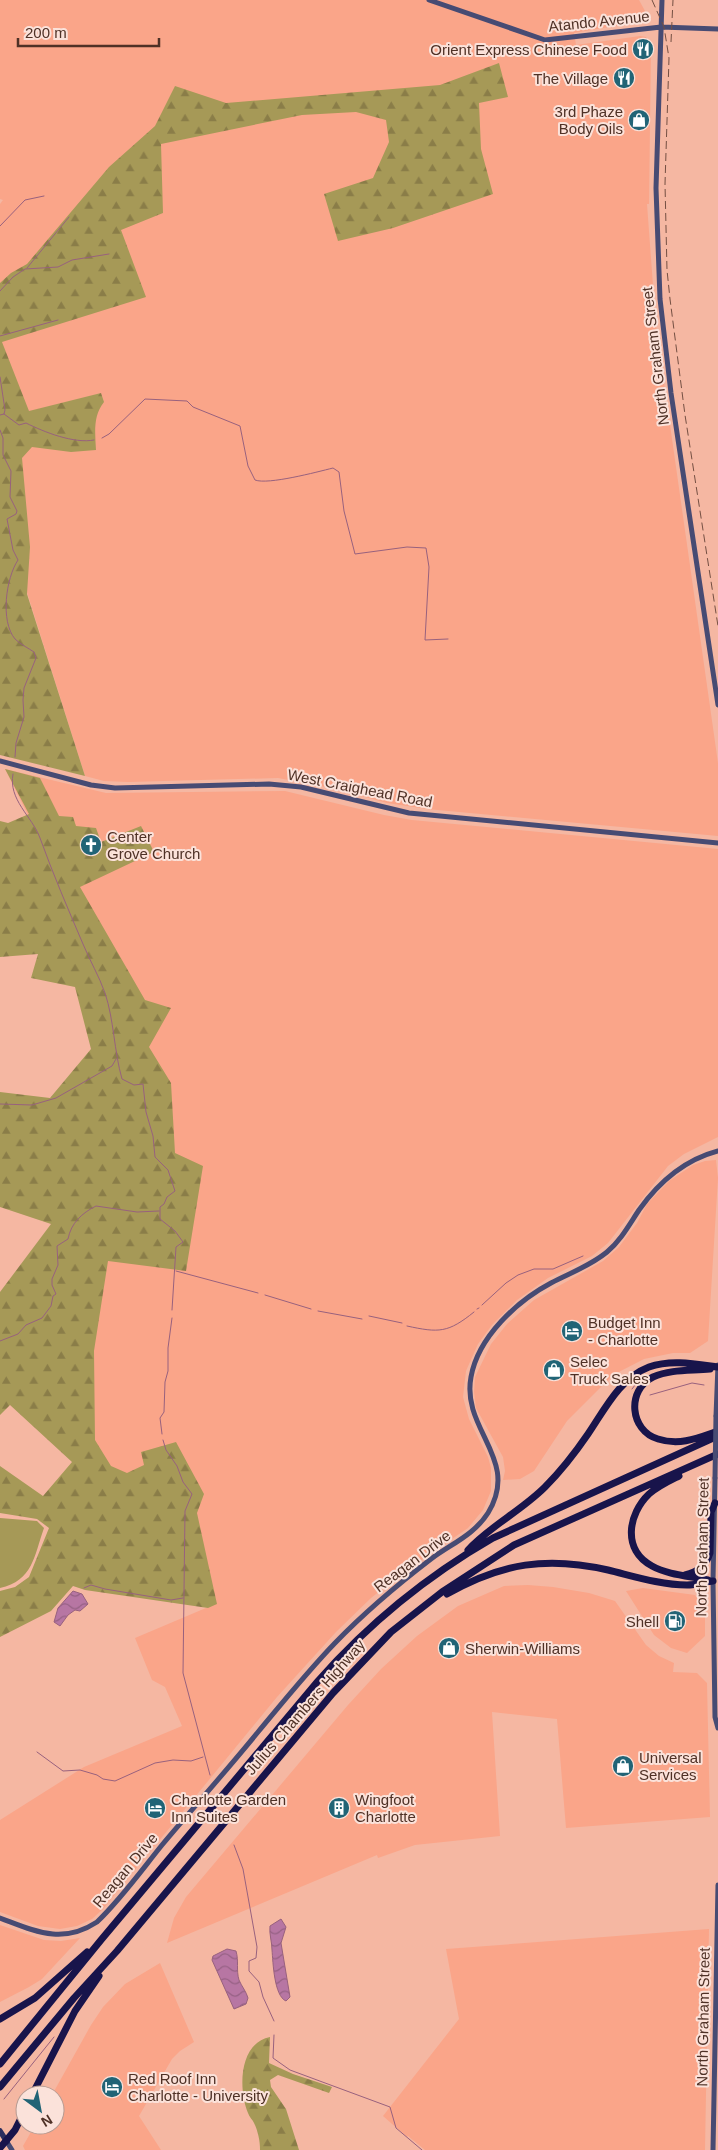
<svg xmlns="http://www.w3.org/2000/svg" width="718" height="2150" font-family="Helvetica,sans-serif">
<defs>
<pattern id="forest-firs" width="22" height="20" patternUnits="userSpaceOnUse" patternTransform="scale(1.25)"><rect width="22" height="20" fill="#a69957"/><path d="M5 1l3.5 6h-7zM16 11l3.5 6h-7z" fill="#8a7d48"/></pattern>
<pattern id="water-waves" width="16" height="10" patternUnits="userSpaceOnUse" patternTransform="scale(1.25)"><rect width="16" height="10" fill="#b776a3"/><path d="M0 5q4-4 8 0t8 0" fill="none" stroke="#976185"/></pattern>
</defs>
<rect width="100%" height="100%" fill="#f5b7a2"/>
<path fill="#faa589" d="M0,0H639L650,20L574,33L576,45L640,36L646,37L651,46L649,204H647L656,326L718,763V836L427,809L387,803L336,789L278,778L128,782L104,781L85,776L0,507V204L3,200L0,199Z
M5,769L106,793L285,791L384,815L412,820L718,849V1137L684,1154L668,1166L608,1243L592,1256L548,1278L517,1300L492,1325L478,1344L466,1371L463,1397L469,1419L488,1457L491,1468V1491L483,1510L468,1528L405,1571L371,1598L336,1632L277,1697L103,1909L92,1919L77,1926L60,1929L38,1926L0,1912V1820L84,1767L182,1726L165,1687L152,1680L135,1638L213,1605L95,1465L83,1234L175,1265L39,837Z
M716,1160L718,1178L708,1341L690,1353H673L644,1359L613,1375L567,1421L534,1471L520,1479L503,1480L505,1471L503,1457L476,1408L474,1392L475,1377L491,1344L507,1324L534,1300L603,1261L619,1247L637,1223L647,1204L669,1181L693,1165L705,1161Z
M528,1585L553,1587L589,1593L615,1601L646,1645L659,1656L674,1663L673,1672L697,1673L707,1683L710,1817L566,1828L557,1719L492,1712L500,1836L415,1845L378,1858L377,1855L167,1943L174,1918L186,1897L348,1705L381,1669L417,1636L458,1606L504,1586Z
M643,1588L695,1595L705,1609V1636L687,1653L671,1648L654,1635L626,1591Z
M0,1925L44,1940L61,1941L80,1938L42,1979L29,1987L0,2002Z
M709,1929L705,2150H425L408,2136L407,2137L383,2116L459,2019L446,1949Z
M160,1963L194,2042L180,2051L172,2059L139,2116L161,2150H25L23,2146L35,2125H55V2095H52L91,2025L103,2007L125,1984Z"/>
<path fill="url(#forest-firs)" d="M499,63L508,97L479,103L481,149L493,194L393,228L338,241L324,194L373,178L389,142L386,120L356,112L302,115L161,144L163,213L121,230L146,297L2,342L29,411L101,393L104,402C93,416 95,432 96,450L71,452L32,447L22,458L30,547L27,594L85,776L0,755V283L11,273L27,264L109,167L155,126L175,86L226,103L440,85Z
M5,769L40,778L59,816L73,817L76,826L96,828L101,842L141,826L154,852L80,887L145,1000L171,1008L149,1047L171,1083L175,1153L203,1166L186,1271L108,1261L94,1351L95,1440L111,1466L127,1473L144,1465L141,1452L176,1442L204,1494L197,1513L217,1604L208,1608L85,1590L73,1586L51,1611L0,1637V1591L15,1587L29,1577L49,1528L37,1519L0,1513V1466L43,1496L72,1462L10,1405L0,1415V1292L51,1224L0,1207V1092L50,1098L91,1049L75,987L31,978L38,954L0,957V821L8,823L29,814Z
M270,2037L269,2063L293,2074L332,2087L329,2093L278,2075L270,2080L271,2087L286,2109L299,2150H260C260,2141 258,2131 254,2123C253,2120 249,2117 248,2113C238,2089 239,2043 270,2037Z"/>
<path fill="#a69957" d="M0,1518L37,1521L44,1528C34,1556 33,1581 0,1588Z"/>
<path fill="url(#water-waves)" stroke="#98617e" d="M73,1591L82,1594L88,1604L80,1611L75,1610L68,1615L60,1626L54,1622L58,1608Z
M281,1919L286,1927L281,1943L290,1997L286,2001C274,1996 273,1962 272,1950C272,1942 269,1934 270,1926Z
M227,1949L236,1951C239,1961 236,1970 239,1980C242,1987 246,1991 248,1998L246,2004L234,2009L212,1960L213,1956Z"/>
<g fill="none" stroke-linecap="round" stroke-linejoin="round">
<path stroke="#98617e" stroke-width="1" d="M0,226L25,200L44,196
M27,268L69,217
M0,291L13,277L25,269L58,267L72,260L109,254
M0,336L58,320
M0,377L5,410L4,414L0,415
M4,414L19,425L26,423C44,432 74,444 94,440
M0,430L3,438V455L11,471L10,497L17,511L16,514L7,519L13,550L18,560C6,578 0,621 15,639C20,644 28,648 34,652L36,658L24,688L23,700L24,717L16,743L15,757
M102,438L109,434L145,399L187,401L193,407L240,426L248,466L255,480C268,485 317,472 333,468L339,472L344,511L355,554L407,547L426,548L429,567L425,640L448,639
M13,774C8,800 32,816 40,838C53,874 68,909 83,944C90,961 99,976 105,993C114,1020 114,1051 122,1079L134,1085L143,1084L146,1112L153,1136L155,1157L168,1170L175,1191L167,1197L164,1204L160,1207V1219L175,1231L183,1242L176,1247L172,1310
M0,1104L32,1105L56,1098L112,1066L116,1059
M176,1271L258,1293
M265,1295L311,1309
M482,1305L506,1283L518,1275L534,1269H553L583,1256
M477,1309L479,1308
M318,1311L362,1319
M369,1316L402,1323
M407,1326C439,1333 448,1333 474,1312
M0,1341L18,1334L26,1325L42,1318L51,1306L53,1296L56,1294L52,1285V1279L58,1265L57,1246L68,1239C71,1223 82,1213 96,1206L137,1212L159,1211
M632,1389L639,1380
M650,1395L692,1383L704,1385
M162,1434L160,1418L164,1412L165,1382L168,1371V1348L172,1318
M163,1440L166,1450L177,1466L183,1482L192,1494L185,1511L183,1673L210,1775
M84,1588L91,1585L105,1589L171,1600L183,1598
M37,1752L63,1771L80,1770L97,1775L103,1779L115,1781L155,1763L173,1760L191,1761L203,1757
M234,1845L243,1869L257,1947L256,1958L249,1961V1971L259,1982L263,1997L274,2021
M274,2035L273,2058L290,2070L390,2107L396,2128L422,2150
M4,2099L54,2037"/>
<path stroke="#474b73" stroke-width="5" d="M429,0L545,40L661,27L718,29
M662,0L656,188L660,299L671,393L718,705
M0,761L91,785L115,788L269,784L301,787L409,813L718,843
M716,1416L718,1365
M715,1478L713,1581L715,1717L718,1728
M0,1918C35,1931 62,1945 97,1922C121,1899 141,1871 162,1845C194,1807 227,1770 258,1732C283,1702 308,1671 335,1643C365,1612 397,1585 431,1559C451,1544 474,1535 488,1513C521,1459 461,1430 471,1377C478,1337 517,1301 551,1283C570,1273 590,1266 607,1252C621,1240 629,1225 639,1210C659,1182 684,1160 718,1151
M7,2142L12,2150
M713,2150L718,1885"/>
<path stroke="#2c2e5e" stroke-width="5.5" d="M0,2131L7,2142"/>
<path stroke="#18144b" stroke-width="7" d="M710,1369C691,1371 671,1369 653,1377C626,1390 630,1431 658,1439C680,1446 698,1438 718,1431
M679,1476C669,1481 658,1486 649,1494C628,1514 622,1550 652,1566C668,1575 690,1576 708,1580
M468,1550C490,1526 521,1511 545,1487C561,1471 575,1453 588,1434C605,1409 620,1378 649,1367C671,1359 696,1364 718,1367
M685,1575C698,1572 706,1566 710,1553L711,1512L715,1503
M447,1594C502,1563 547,1556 608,1570C633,1576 661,1585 687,1585C696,1585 705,1582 713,1581
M0,2019L35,1998L87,1952
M0,2064L101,1940L318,1681C369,1623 427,1576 493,1538L718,1436
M0,2087L74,1998L117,1951L333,1693L391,1632L442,1592L514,1545L718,1454
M32,2095L75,2011L99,1976
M0,2148L15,2130L25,2110"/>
<path stroke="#744f42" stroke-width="1" stroke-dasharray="8 4" stroke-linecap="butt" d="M652,0L664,27L669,58L665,184L667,270L670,299L685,415L718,626
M671,42L673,0"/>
<path stroke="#474b73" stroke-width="5" d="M715,1478L716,1416"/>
</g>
<defs>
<g id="restaurant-disc" transform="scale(1.125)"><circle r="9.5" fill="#216476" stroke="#fbe2da"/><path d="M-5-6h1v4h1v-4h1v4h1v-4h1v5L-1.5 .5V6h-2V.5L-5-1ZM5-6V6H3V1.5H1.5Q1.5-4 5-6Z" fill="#fff"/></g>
<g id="shop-disc" transform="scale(1.125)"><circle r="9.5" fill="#216476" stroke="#fbe2da"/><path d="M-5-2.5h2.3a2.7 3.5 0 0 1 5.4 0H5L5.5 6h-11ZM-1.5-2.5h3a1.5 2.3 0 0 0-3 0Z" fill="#fff"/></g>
<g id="church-disc" transform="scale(1.125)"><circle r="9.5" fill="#216476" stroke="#fbe2da"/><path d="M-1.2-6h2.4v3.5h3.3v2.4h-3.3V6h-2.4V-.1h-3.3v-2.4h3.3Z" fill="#fff"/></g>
<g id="hotel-disc" transform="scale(1.125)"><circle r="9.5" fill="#216476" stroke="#fbe2da"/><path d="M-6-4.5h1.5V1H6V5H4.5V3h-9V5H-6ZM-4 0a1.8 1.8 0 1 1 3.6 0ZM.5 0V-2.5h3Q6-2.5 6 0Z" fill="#fff"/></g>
<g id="fuel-disc" transform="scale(1.125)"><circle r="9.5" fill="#216476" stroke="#fbe2da"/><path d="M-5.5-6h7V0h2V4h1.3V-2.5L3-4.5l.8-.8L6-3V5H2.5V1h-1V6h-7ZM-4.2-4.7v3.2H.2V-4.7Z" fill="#fff"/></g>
<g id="building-disc" transform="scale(1.125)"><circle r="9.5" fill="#216476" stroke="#fbe2da"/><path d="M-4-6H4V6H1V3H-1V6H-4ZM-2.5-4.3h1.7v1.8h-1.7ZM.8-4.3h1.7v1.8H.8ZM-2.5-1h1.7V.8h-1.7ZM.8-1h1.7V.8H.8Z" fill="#fff"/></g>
</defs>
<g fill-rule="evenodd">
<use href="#restaurant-disc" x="643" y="49"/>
<use href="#restaurant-disc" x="624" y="78"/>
<use href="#shop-disc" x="639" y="120"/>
<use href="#church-disc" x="91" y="845"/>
<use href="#hotel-disc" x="572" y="1331"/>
<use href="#shop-disc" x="554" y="1370"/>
<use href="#fuel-disc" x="675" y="1621"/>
<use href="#shop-disc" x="449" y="1648"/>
<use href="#shop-disc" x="623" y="1766"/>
<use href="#hotel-disc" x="155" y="1808"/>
<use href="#building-disc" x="339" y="1808"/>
<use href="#hotel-disc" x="112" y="2087"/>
</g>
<g text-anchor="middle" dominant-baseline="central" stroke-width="4" stroke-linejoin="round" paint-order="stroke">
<g font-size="15" fill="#4f3126" stroke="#fbe2da">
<text transform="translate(599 21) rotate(-6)">Atando Avenue</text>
<text transform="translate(655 356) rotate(-97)">North Graham Street</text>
<text transform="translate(360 788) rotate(11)">West Craighead Road</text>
<text transform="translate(702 1547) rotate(-89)">North Graham Street</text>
<text transform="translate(412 1561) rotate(-37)">Reagan Drive</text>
<text transform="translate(305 1707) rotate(-49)">Julius Chambers Highway</text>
<text transform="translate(125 1870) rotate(-50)">Reagan Drive</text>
<text transform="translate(703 2017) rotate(-89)">North Graham Street</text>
</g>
<g font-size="15" fill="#4f3126" stroke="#fbe2da" text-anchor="start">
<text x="627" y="49" text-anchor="end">Orient Express Chinese Food</text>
<text x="608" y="78" text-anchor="end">The Village</text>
<text x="623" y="111" text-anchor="end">3rd Phaze<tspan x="623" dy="17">Body Oils</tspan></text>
<text x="107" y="836">Center<tspan x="107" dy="17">Grove Church</tspan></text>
<text x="588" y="1322">Budget Inn<tspan x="588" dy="17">- Charlotte</tspan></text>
<text x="570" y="1361">Selec<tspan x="570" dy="17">Truck Sales</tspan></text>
<text x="659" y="1621" text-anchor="end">Shell</text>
<text x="465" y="1648">Sherwin-Williams</text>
<text x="639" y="1757">Universal<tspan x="639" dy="17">Services</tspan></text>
<text x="171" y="1799">Charlotte Garden<tspan x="171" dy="17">Inn Suites</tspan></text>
<text x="355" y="1799">Wingfoot<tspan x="355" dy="17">Charlotte</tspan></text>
<text x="128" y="2078">Red Roof Inn<tspan x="128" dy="17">Charlotte - University</tspan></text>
</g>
</g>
<g transform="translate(40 2110) rotate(148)"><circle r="24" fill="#fbe2da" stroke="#b69b92"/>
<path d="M0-4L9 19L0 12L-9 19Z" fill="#216476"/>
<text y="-8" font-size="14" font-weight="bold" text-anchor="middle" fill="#4f3126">N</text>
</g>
<path d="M18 38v8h141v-8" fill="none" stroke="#4f3126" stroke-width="2.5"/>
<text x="25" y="38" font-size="15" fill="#4f3126" stroke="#fbe2da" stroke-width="4" paint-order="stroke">200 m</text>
</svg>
